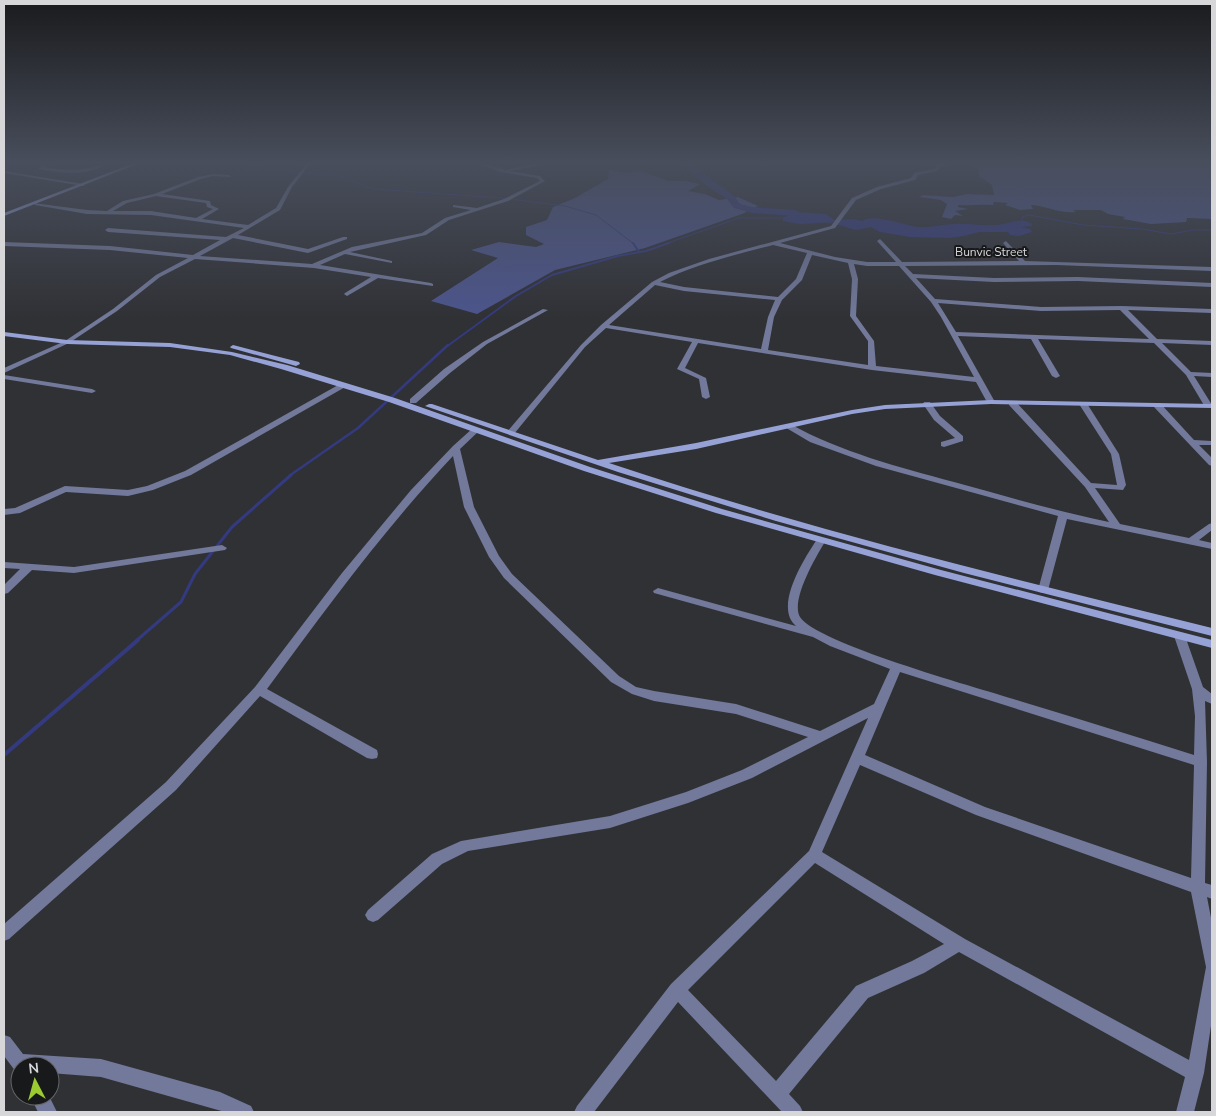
<svg xmlns="http://www.w3.org/2000/svg" width="1216" height="1116" font-family="'Nunito Sans',sans-serif">
<rect width="100%" height="100%" fill="#303135"/>
<path fill="#4c558c" d="M968,163H1212V219L1187,218L1186,222L1151,224L1123,219L1125,217L1108,214L1101,210H1073L1076,212C1060,214 1047,206 1031,205L1033,209L1020,210L1005,205L1008,203L994,202L993,205C980,204 971,206 958,205V207L968,209L955,211L963,216L955,215L951,219L942,217L947,204L941,200L919,197L923,195L953,197L967,194L994,195L992,185L979,176V170Z
M609,170L626,173L640,171L668,181H685L700,184L688,191L705,194L719,200L738,197L758,206L742,214L645,248L555,270L477,314L431,301L498,258L471,250L499,242L536,247L544,244L526,235V227L547,220L553,207L575,198L608,179Z"/>
<path fill="#343a7f" d="M796,212L826,214L834,220L854,219L862,221C873,213 903,225 918,227C931,228 943,224 956,224C968,223 981,226 994,225C1008,225 1017,217 1031,223L1032,226L1021,227L1030,229L1032,232L1019,236L1010,235L1008,232H979L964,236L949,238L910,237L880,232L871,227L856,230L848,228L835,222L800,224L783,221V218Z"/>
<g fill="none" stroke-linecap="round" stroke-linejoin="round">
<path stroke="#343a7f" stroke-width="1" d="M245,163L293,172L338,176L373,189L502,198L565,206L596,215L634,244
M1022,221V217L1029,215L1083,225L1142,229L1171,234L1193,230H1212
M827,222L845,226
M665,244L739,218H786"/>
<path stroke="#343a7f" stroke-width="2" d="M633,243L639,252
M446,347L516,296L552,275L618,256L646,251L669,243"/>
<path stroke="#343a7f" stroke-width="2.5" d="M289,476L358,428L448,345"/>
<path stroke="#343a7f" stroke-width="3" d="M136,641L181,602L195,574L232,527L291,475"/>
<path stroke="#343a7f" stroke-width="4" d="M4,755L138,640"/>
<path fill="#343a7f" fill-rule="evenodd" d="M680,163H689L733,195L740,204L752,207L796,210L801,213L796,216L752,213L734,208L727,199L707,186Z"/>
<path fill="#72799a" fill-rule="evenodd" d="M43,163H47L44,167C64,171 81,171 101,165L103,166C84,176 60,173 39,169Z
M307,163H311L292,187L280,210L238,235L308,249L343,237H347V239L308,253L233,238L200,256L312,264L352,247L422,233L445,218L471,210L453,207V205L477,208L504,199L540,181L537,178L500,172L477,163H483L506,170L541,163H550L510,171L540,176L545,181L508,201L449,220L426,235L350,252L392,261V263L345,254L320,265L431,283L433,284V286L378,278L347,296L344,294L345,293L371,277L314,268L195,259L160,277L117,311L69,343L4,373V368L65,341L113,309L156,275L188,258L110,250L4,246V242L110,246L193,255L220,240L108,232L105,230L108,228L226,237L244,228L151,215L87,214L35,205L33,203L87,210L107,211L123,201L154,194L198,177L213,174L229,175L231,177L213,176L201,179L162,194L210,201L211,205L219,209L202,219L248,225L276,208L288,187ZM156,196L206,203L207,207L213,209L196,218L151,211H113L127,203Z
M906,163H956L942,166L937,171L918,175L915,180L881,189L856,200L835,228L780,243L835,257L867,262H896L877,241L880,239L902,262L1019,261L1003,243L1006,241L1025,261L1212,267V271L1057,265L905,266L913,274L994,278L1078,277L1212,283V287L1078,281L994,282L916,278L935,299L1041,307L1122,306L1212,309V313L1128,310L1157,339L1212,341V345L1162,343L1191,372L1212,373V377L1194,376L1212,405L1211,407H1205L1186,375L1154,343L1038,339L1060,376L1056,378L1052,376L1031,339L958,336L995,402L994,404H988L976,382L872,370L698,343L685,368L706,378L710,397L706,399L702,397L699,379L677,369L692,342L606,328L585,347L514,434H508L507,432L581,345L601,325L652,282L669,273L709,259L831,226L852,198L877,187L911,178L914,173L934,169L937,166ZM773,245L807,253L796,279L778,297L684,287L660,282C695,264 735,255 773,245ZM812,255L848,263L852,279L850,316L868,341V365L768,350L774,317L782,300L802,280ZM854,264L867,266H899L931,302L941,317L974,377L876,366L874,341L856,316L858,279ZM655,285L684,291L775,300L768,317L761,349L609,325ZM938,303L1041,311L1120,310L1149,339L956,332Z
M4,171L83,184L85,185L83,186L4,173Z
M543,309L548,310L487,344L450,373L416,403H410V399L444,369L483,342Z
M4,375L92,389L96,391L92,393L4,379Z
M340,384H346L347,386L191,475L153,490L128,496L66,492L20,513L4,515V509L15,508L65,486L128,490L147,486L185,471Z
M1009,401H1015L1091,483L1117,485L1111,454L1079,404L1083,402H1086L1119,454L1126,485L1123,490L1095,488L1120,524L1189,538L1209,524L1212,523V530L1199,540L1212,543V549L1067,519L1048,590L1043,593L1039,592L1038,590L1058,516L876,466L810,442L783,426L787,424H790C841,452 898,467 954,482C1005,496 1056,511 1109,522L1085,487L1009,405Z
M924,402H930L940,416L963,436V441L944,447L941,446V442L955,438L934,420L923,404Z
M1154,403H1160L1194,440L1212,441V445H1199L1212,458V466L1209,465L1154,407Z
M473,428H479L480,430L460,449L474,507L499,556L512,574L619,676L636,687L654,691L736,704L820,731L874,704L890,669L830,646L813,637L654,593L653,591L658,588L796,626C773,607 805,557 818,538L821,537L826,540C817,555 790,600 800,617C817,644 986,690 1023,702C1080,719 1137,737 1194,755L1195,716L1192,689L1174,636L1176,633H1184L1203,687L1212,694V704L1205,701L1207,762L1205,883L1212,885V899L1207,897L1212,923V1019L1204,1073L1194,1112H1176L1185,1077L959,952L924,973L868,998L789,1094L800,1106L803,1112H782L678,1002L594,1112H574L577,1106L671,984L809,851L868,718L752,778L688,803L610,828L468,851L442,864L378,920L373,922L368,920L365,915L368,910L432,854L461,841L610,816L686,792L742,770L808,737L736,714L654,701L632,694L611,682L504,578L489,557L464,507L453,456C385,528 326,609 267,689L377,750L378,754L377,758L372,759L367,758L260,696L176,790L9,939L4,941V924L166,782L255,687L342,573L411,490L453,446ZM900,672L1194,765L1191,878L985,807L865,755ZM860,765L976,815L1191,892L1206,967L1189,1060L965,939L822,852ZM815,863L944,944L912,961L856,986L776,1081L688,990Z
M222,545L227,548L225,550L74,573L32,570L8,593L4,594V585L20,569L4,568V562L74,567Z
M4,1035L10,1037L23,1054L101,1059L220,1092L251,1106L254,1112H225L101,1077L50,1073V1066H20V1074L16,1072L4,1056Z
M30,1096H49L57,1112H38Z"/>
<path fill="#96a1d6" fill-rule="evenodd" d="M134,163H140L4,216V213Z
M4,332L67,340L170,343L232,352L287,365L395,398L590,467L722,509L941,570L1212,640V648L935,575L716,513L584,471L389,402L281,369L230,355L170,347L67,344L4,336Z
M233,345L299,362L300,364L296,366L231,348L230,347Z
M991,400L1212,404V408L991,404L885,409L852,414L696,449L609,463C807,529 1010,578 1212,628V636L964,573L776,521L618,472L425,406L429,404H432L598,460L696,443L852,410L885,405Z"/>
</g>
<linearGradient id="sky" x2="0" y2="1"><stop stop-color="#1a1b1d"/><stop offset="0.51" stop-color="#484e5c"/><stop offset="1" stop-color="#484e5c" stop-opacity="0"/></linearGradient>
<rect width="1216" height="319" fill="url(#sky)"/>
<g text-anchor="middle" dominant-baseline="central" stroke-width="4" stroke-linejoin="round" paint-order="stroke">
<g font-size="12" fill="#d7d7da" stroke="#18191b">
<text x="991" y="252">Bunvic Street</text>
</g>
</g>
<rect width="1216" height="1116" fill="none" stroke="#d7d7da" stroke-width="10"/>
<g transform="translate(35 1081) rotate(354)"><circle r="24" fill="#18191b" stroke="#646567"/>
<path d="M0-4L9 19L0 12L-9 19Z" fill="#9cca31"/>
<text y="-8" font-size="14" font-weight="bold" text-anchor="middle" fill="#d7d7da">N</text>
</g>
</svg>
